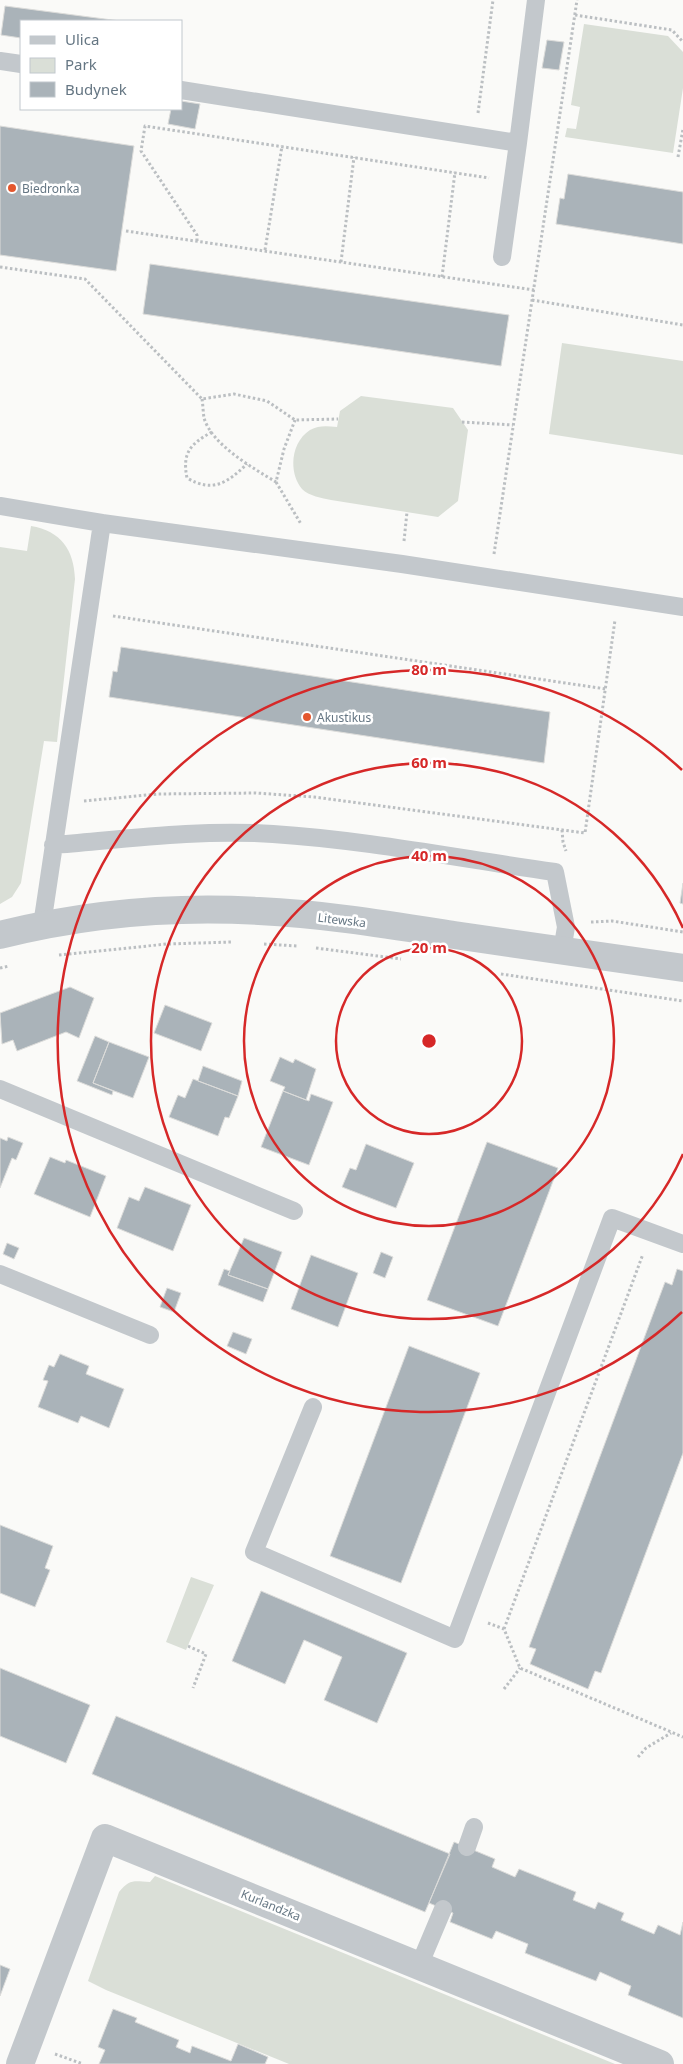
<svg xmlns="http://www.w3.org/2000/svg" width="683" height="2064" font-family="'Noto Sans',sans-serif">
<rect width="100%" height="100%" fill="#fafaf8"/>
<path fill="#dadfd7" d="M584,24L668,36L683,52V88L673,153L565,137L567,128L576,129L580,107L571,105Z
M562,343L683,361V455L549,434Z
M361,396L453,408L468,430L458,501L438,517L331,500C322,498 309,496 302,489C288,472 291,442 310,430C319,425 327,426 337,427L340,411Z
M31,526C61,531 74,550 75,579L57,742L44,741L21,883L12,897L0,904V547L27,551Z
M191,1577L214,1585L186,1650L166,1642Z
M155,1876L615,2064H289L106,1990L88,1981L119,1892C130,1879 133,1881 150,1882Z"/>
<path fill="#aab3b9" stroke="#dcdcda" d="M5,6L120,21H21V38L1,35Z
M547,40L564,42L559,70L542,68Z
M181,101L200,104L195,129L168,124L171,109H181Z
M0,126L134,146L116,271L0,255Z
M568,174L683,192V244L556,224L560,198L564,199Z
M150,264L509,315L501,366L143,314Z
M121,647L550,712L544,763L109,697L113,671L117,672Z
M683,883V904L680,903Z
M70,987L94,998L79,1038L66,1032L17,1051L13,1040L2,1044L0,1013Z
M165,1005L212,1023L201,1051L154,1033Z
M95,1036L109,1042L93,1083L113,1091L112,1095L77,1081Z
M109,1042L149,1057L133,1098L93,1083Z
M280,1057L293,1063L295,1059L316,1069L306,1100L283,1091L285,1087L270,1081Z
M203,1066L242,1081L238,1096L198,1081Z
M193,1079L238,1096L229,1118L225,1117L218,1136L169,1117L178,1095L185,1098Z
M283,1091L309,1101L311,1094L333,1102L309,1165L261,1147Z
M8,1137L23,1143L16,1160L12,1158L0,1188V1138L7,1141Z
M487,1142L558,1168L498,1326L427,1300Z
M366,1144L414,1163L396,1208L342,1187L350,1168L356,1170Z
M50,1157L65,1163L66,1160L106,1176L90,1217L34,1194Z
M145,1187L191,1205L173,1251L117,1228L129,1197L139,1201Z
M244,1238L282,1252L268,1289L228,1275Z
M7,1243L19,1248L14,1259L3,1254Z
M381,1252L393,1257L385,1278L373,1273Z
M311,1255L358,1273L338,1327L291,1309Z
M224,1269L230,1271L228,1275L268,1289L263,1302L218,1285Z
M677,1269L683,1271V1453L601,1673L595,1671L588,1689L530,1664L536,1649L529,1647L665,1282L672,1285Z
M167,1288L181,1293L174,1312L160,1307Z
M233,1332L252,1339L246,1354L227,1346Z
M409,1346L480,1373L401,1583L330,1556Z
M60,1354L89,1366L86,1374L124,1389L109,1428L81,1416L78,1423L38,1407L48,1381L43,1380L49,1365L54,1367Z
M0,1525L53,1546L45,1568L50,1570L35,1607L0,1593Z
M261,1591L407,1653L377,1723L324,1700L342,1657L304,1640L285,1684L232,1661Z
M0,1668L90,1705L66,1763L0,1736Z
M116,1716L450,1854L425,1912L92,1774Z
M454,1842L495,1859L492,1867L515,1877L519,1869L576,1892L573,1900L595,1909L598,1902L624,1913L621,1920L654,1934L658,1925L680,1935L683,1922V2018L628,1995L631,1986L600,1972L596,1981L525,1953L528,1944L496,1931L492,1939L450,1922L453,1913L429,1903Z
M0,1965L10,1969L0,1996Z
M113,2009L137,2018L135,2022L179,2040L176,2047L190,2053L192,2046L231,2061L238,2044L268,2057L265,2064H99L105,2050L98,2047Z"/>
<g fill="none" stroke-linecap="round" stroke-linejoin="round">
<path stroke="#bbbfc2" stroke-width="3" stroke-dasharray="2.5 2.5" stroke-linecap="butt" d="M575,15L672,30L683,42
M478,113L493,0
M678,157L683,129
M126,231L534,290
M197,241V235L141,151L145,126L489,178
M265,250L282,146
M341,262L354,157
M0,267L85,279L202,399L234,394L267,401L295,420L338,419
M442,277L455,172
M532,300L683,325
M202,399C203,405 203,412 204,418C212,445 253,468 276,482L284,449L295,420
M462,422L513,425
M212,432C190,444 182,453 187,478C213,493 227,483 247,464
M276,482L301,524
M404,541L407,512
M494,554L577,0
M113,616L606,689
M84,801L158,794L256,793L314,797L585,833L615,620
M562,830L563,842L566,851
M591,922L612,921L683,932
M264,944L297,946
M316,948L401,959
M59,955L167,944L232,942
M0,968L9,966
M501,974L683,1001
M488,1623L504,1629L520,1668L683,1737
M504,1629L643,1254
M188,1646L206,1654L193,1688
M504,1689L520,1668
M638,1757L646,1748L671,1733
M55,2054L83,2064"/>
<path stroke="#c3c8cc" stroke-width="18" d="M0,61L21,64
M181,90L518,143L536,0
M502,257L518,143
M0,506L102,523L42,925
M102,523L402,564L683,607
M53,845C126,839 200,829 273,834C366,840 462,859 555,872L566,927L562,951
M0,1089L294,1211
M0,1274L150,1335
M313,1407L254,1552L455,1639L612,1218L683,1244
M467,1847L474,1827
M419,1966L443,1909"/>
<path stroke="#c3c8cc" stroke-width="28" d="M20,2064L105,1838L660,2064"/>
<path stroke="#c3c8cc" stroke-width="28" d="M0,935C84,914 172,906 259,911C324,914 390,925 454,935C531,946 607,957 683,968"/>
</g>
<g fill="none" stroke="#d62828" stroke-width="2.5">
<circle cx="429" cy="1041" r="93"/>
<circle cx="429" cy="1041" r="185"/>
<path d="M683 1154A278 278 0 1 1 683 928"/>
<path d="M682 1312A371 371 0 1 1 682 770"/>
</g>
<g fill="#e4572e" stroke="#fff" stroke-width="2">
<circle cx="12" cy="188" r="5"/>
<circle cx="307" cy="717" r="5"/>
</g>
<g text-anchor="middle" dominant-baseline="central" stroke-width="5" stroke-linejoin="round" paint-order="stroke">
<g font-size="12" fill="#657683" stroke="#fff" text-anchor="start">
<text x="22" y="188">Biedronka</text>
<text x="317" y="717">Akustikus</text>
</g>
<g font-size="12" fill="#657683" stroke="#fff">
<text transform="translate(342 920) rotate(7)">Litewska</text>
<text transform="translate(271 1905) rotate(22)">Kurlandzka</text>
</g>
</g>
<circle cx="429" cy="1041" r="8" fill="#d62828" stroke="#fff" stroke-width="2.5"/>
<g font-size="15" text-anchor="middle" font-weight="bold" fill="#d62828" stroke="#fff" stroke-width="5" stroke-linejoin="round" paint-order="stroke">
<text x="429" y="675">80 m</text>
<text x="429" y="768">60 m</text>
<text x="429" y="861">40 m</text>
<text x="429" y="953">20 m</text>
</g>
<rect x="20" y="20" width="162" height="90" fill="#ffffff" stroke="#c1c8cd"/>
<rect x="30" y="36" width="25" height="8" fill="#c3c8cc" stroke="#c1c8cd"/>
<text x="65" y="45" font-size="15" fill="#657683">Ulica</text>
<rect x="30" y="58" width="25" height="15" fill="#dadfd7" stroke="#c1c8cd"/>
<text x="65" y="70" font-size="15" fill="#657683">Park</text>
<rect x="30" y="82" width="25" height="15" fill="#aab3b9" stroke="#c1c8cd"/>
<text x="65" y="95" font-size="15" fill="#657683">Budynek</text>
</svg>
